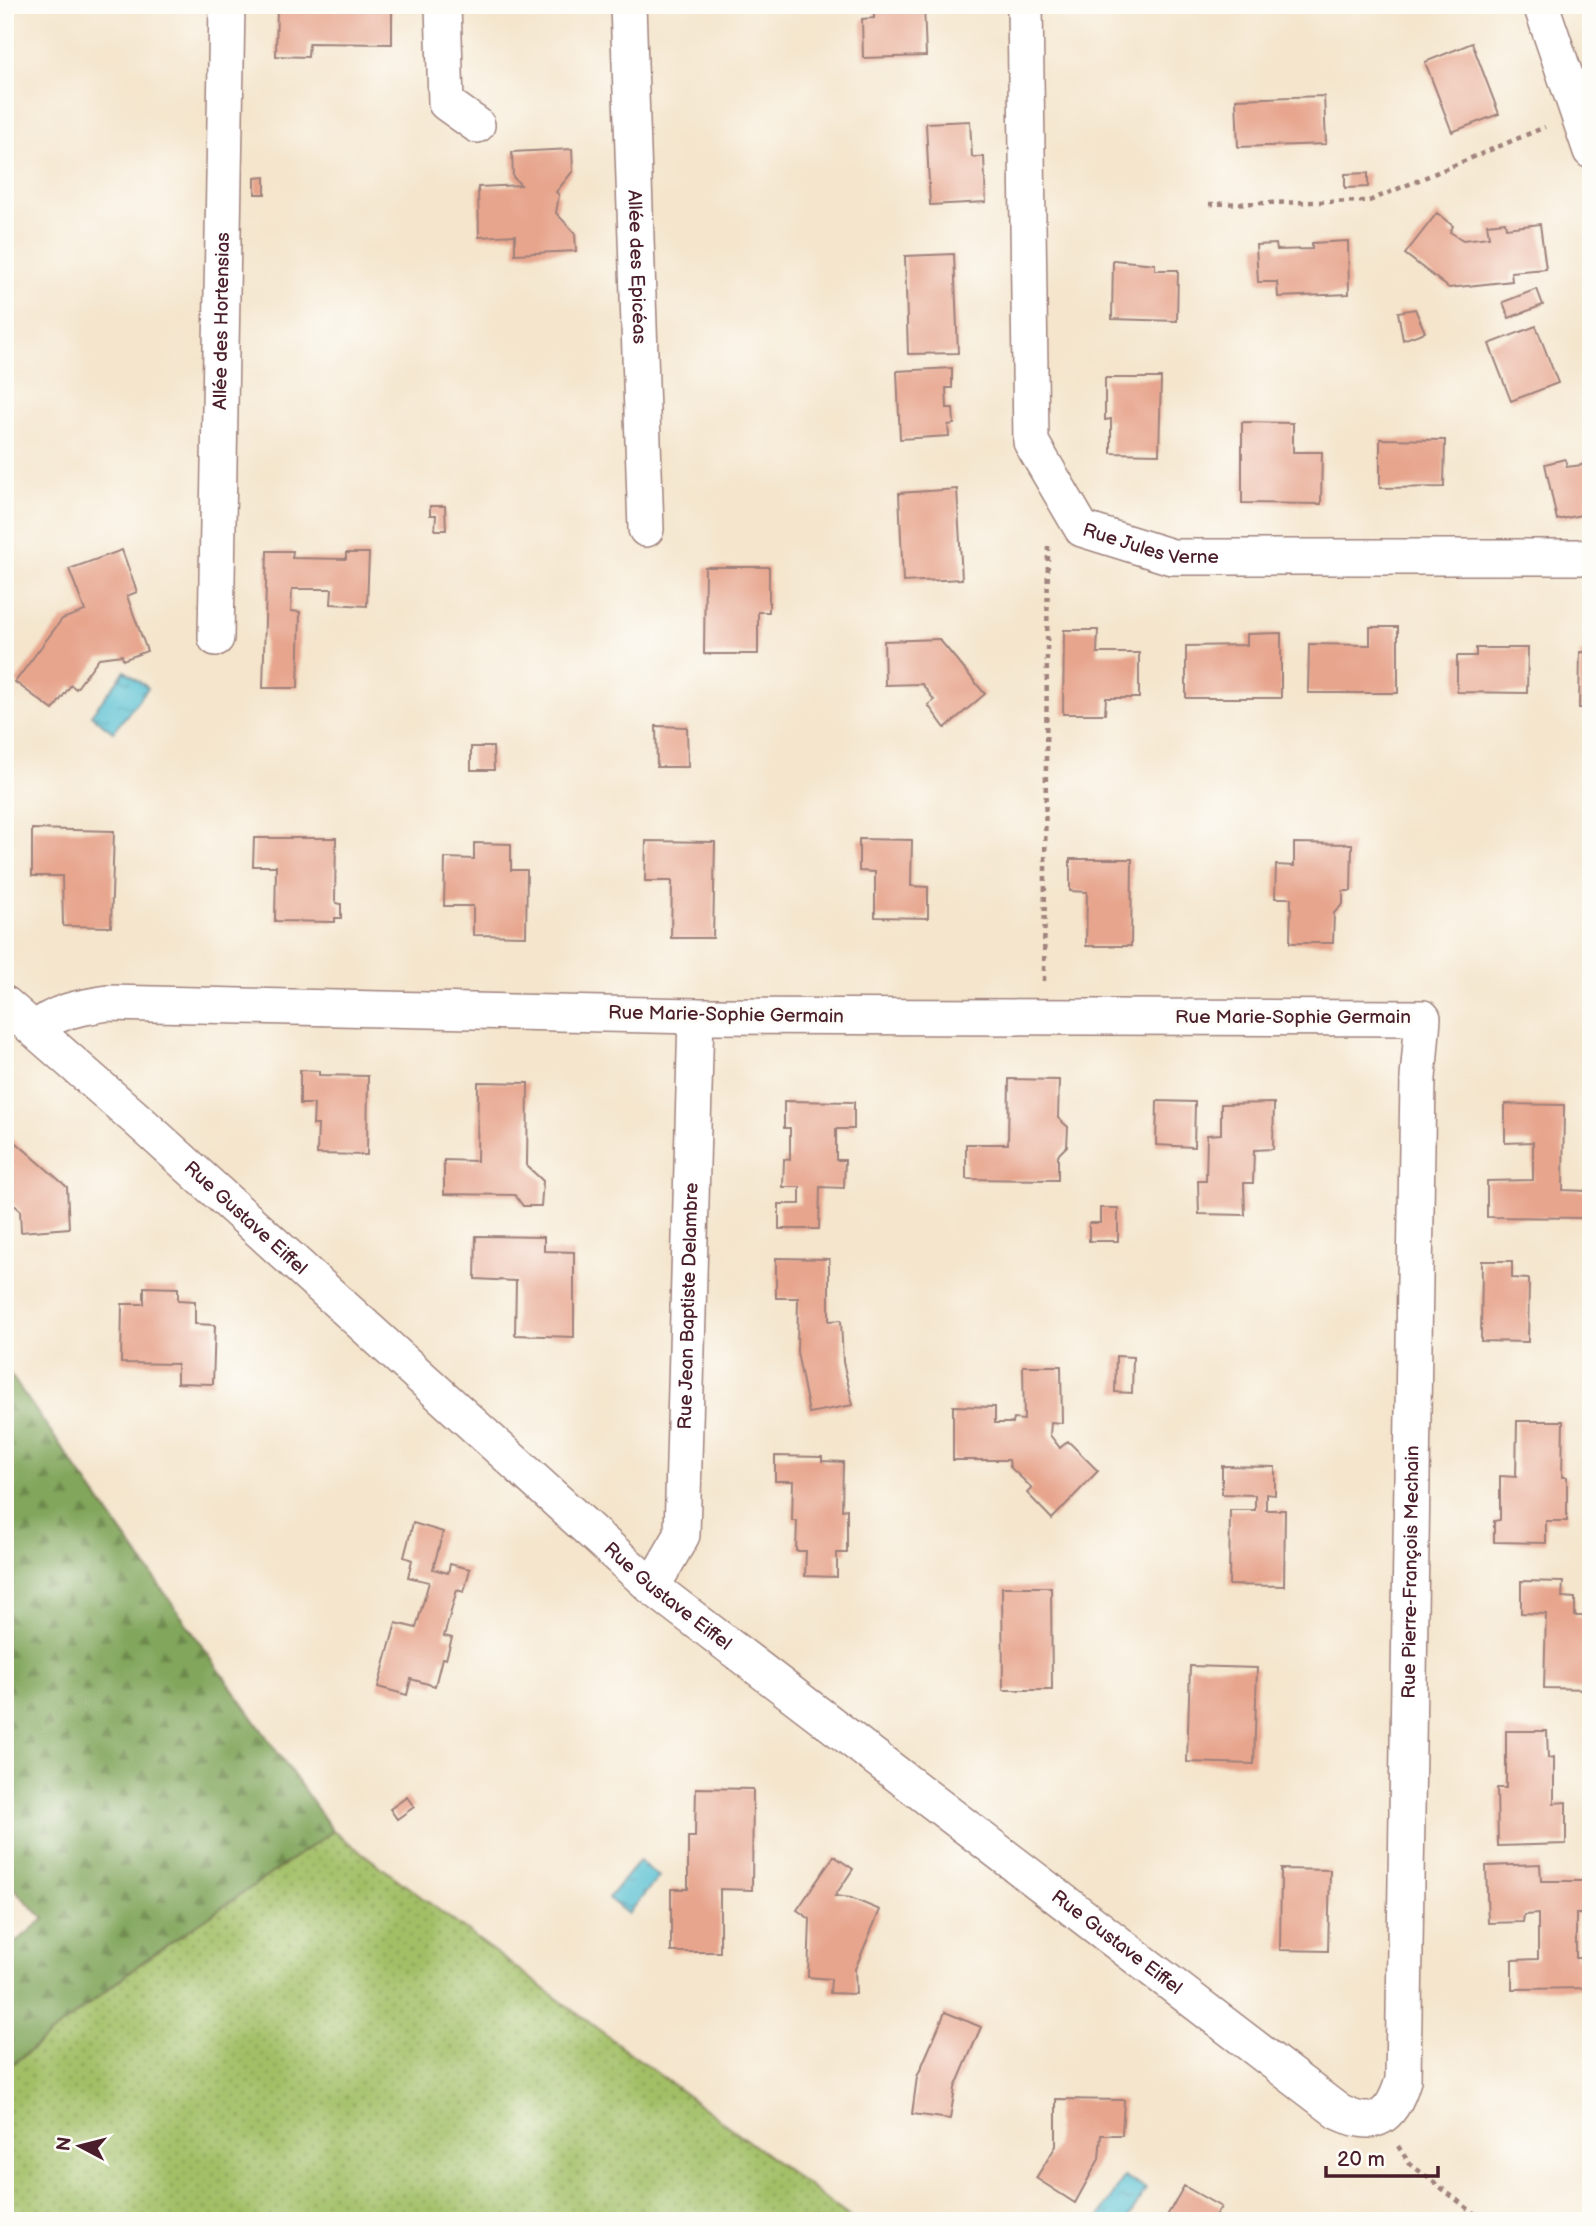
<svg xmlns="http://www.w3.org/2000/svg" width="1596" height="2226" font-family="'Balsamiq Sans',sans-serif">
<defs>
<pattern id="grass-dots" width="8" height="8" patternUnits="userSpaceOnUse" patternTransform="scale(1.75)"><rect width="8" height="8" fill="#a2bf66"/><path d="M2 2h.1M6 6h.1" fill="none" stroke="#869b54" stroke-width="1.8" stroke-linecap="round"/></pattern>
<pattern id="forest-firs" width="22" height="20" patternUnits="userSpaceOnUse" patternTransform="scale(1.75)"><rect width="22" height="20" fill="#81a65b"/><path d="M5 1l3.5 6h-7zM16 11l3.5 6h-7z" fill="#6c874b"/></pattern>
<pattern id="water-ripples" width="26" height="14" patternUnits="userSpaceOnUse" patternTransform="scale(1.75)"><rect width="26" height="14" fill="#56c0d2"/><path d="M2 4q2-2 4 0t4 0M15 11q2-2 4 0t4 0" fill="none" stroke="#499bab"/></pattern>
</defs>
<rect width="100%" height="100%" fill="#fdfcf7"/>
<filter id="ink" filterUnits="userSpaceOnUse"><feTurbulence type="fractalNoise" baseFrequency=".0143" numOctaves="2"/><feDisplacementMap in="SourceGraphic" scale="14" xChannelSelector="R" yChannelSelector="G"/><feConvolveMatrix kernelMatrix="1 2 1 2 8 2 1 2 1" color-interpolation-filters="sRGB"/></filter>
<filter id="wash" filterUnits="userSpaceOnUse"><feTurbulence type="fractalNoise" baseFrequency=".00686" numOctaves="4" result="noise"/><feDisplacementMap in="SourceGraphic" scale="28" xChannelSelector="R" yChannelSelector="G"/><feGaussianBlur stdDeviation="1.57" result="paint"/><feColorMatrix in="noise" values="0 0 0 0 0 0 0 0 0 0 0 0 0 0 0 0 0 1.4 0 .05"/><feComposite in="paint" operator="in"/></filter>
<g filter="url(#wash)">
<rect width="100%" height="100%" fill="#f4e5cc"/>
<path fill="url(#grass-dots)" stroke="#766f48" stroke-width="2" d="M333,1831L855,2221H5V2070L141,1963Z"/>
<path fill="url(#forest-firs)" stroke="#666243" stroke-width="2" d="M5,1367L333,1831L141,1963L5,2070V1951L44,1919L5,1880Z"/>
<path fill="url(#water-ripples)" stroke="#50707e" stroke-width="2" d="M125,671L148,688L113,732L91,715Z
M639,1861L659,1877L628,1914L608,1898Z
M1124,2177L1146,2189L1127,2221H1105L1099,2218Z"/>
<g id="blocks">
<path fill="#e7a58d" d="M277,5H392V44L309,43L308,57L276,56Z
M874,5H924L926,56L863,58L862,19L874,18Z
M1472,43L1499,114L1452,132L1425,62Z
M1324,96L1326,144L1238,147L1236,99Z
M970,121L972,157H984L986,202L930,205L926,123Z
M572,149L573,171L556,192L559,195L556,213L575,233L576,251L515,254V235L479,237L478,187L521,185L513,177L512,152Z
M1368,173V187L1345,188V174Z
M265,177V194H255V178Z
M1437,213L1453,226L1450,232L1463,240L1489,237L1487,224L1505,222L1506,228L1540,224L1546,269L1511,272L1512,281L1449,288L1405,254Z
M1348,241L1349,294L1278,297L1277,282H1258L1256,245L1276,244L1277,250L1312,249V243Z
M954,254L958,353L908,354L905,256Z
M1113,260L1155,264V270H1178L1177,321L1112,319Z
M1537,289L1543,305L1509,318L1503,302Z
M1415,309L1425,332L1403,340L1398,312Z
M1536,326L1558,383L1511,401L1489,344Z
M952,368V388H946L947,408H953L954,424L948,425L949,436L900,439L897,371Z
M1105,378H1161L1159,454L1111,453V419L1105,420Z
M1242,422L1293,423V452H1322L1321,504L1242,503Z
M1380,439L1445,440L1444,487L1380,488Z
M1591,451V513L1557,520L1545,464L1565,459L1567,467L1582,465Z
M957,489L962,579L903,582L899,493Z
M430,506H445L446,530H435L436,515H430Z
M122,550L137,592L127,596L147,651L123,660L122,655L99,658L76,689L71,685L53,710L15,682L62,619L85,611L69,569Z
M267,551H293L292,558L346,559V553H369L367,606L331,604L332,589H292L291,611L300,612L298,688H263Z
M705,567H769V612H758V654H704Z
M1370,627H1398V693H1308L1309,644L1370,645Z
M1064,630H1098L1097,653H1139V698H1106L1105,714H1063Z
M1281,633V698H1186V646L1247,645V634Z
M939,639L985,694L945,728L928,705L934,700L922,684L885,685L884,641Z
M1476,648H1528L1527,693L1457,692V656H1476Z
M1580,652H1591V708H1579Z
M656,726L687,727L688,767H657Z
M471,747H493L494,770H471Z
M32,829L114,831L111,927L63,926L62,876H32Z
M254,838H336L335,900L336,903L341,904V918H335V922L275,921L276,866H253Z
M859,839L912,840L911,886L928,887V918L875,917V872L859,871Z
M646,841L715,842L713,938H671L672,881H645Z
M474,843L511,844V870H527L526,936L473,935V906H444L445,858L474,859Z
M1294,843L1352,844L1351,891H1343V904L1334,913L1333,943H1290L1291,898H1275L1276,865L1294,866Z
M1070,859H1132L1131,946H1086L1087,892L1070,891Z
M300,1070L319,1071V1075L368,1076L367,1155L317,1154L318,1125H313L314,1104H300Z
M1009,1079L1059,1080L1058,1118L1068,1127L1067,1146L1058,1155V1180L966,1179V1144H1008Z
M478,1082L528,1083L527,1166L543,1181L541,1206H523L515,1195L444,1194V1160L477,1161Z
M784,1101L854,1102V1129H836V1160H845L844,1188L820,1187L819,1229H779V1204H800V1187H783L784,1159L790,1160V1128H784Z
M1157,1101L1195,1102L1194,1147L1156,1145Z
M1274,1103L1273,1149L1254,1150L1253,1183H1244L1245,1215L1199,1214L1198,1181H1206L1207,1135L1221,1134V1104Z
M1505,1104L1564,1105L1563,1190L1587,1191V1218L1487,1217V1181L1533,1180V1142L1505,1143Z
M10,1137L67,1187L69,1228L21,1232L20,1210L5,1197V1142Z
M1100,1208H1118V1241H1089V1223H1100Z
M476,1236L544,1237V1251L574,1252V1337L515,1335L516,1281L475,1279Z
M776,1258L829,1259V1321L841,1320L843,1362L853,1405L809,1413L797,1352L798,1298H776Z
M1482,1261H1512V1278L1529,1279L1528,1342L1481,1341Z
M144,1287L178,1288V1300L195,1301V1324L215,1325L213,1384L177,1383V1364L121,1363L122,1304H144Z
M1116,1356L1133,1357L1132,1393L1115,1392Z
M1023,1366H1061L1062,1423L1051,1422L1050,1435L1060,1448L1068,1441L1098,1471L1052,1519L1027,1493L1032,1488L1010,1467L1009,1460H953V1406L995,1407V1423H1013L1014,1419L1024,1420Z
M1517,1421H1563L1562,1477H1567V1521H1546V1543L1494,1542V1521L1500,1520V1476L1516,1477Z
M775,1456L822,1457V1461L843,1462L842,1510L847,1509V1553H837V1577L805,1576L806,1551H796L797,1521H792L793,1481H775Z
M1222,1466L1275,1467V1495L1266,1494V1510H1285L1284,1586L1229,1585L1230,1510H1255V1495L1222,1494Z
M413,1523L443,1532L433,1569L448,1573L450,1564L470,1569L464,1592L457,1590L444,1636L452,1638L446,1659L442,1658L435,1686L411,1679L407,1695L378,1687L396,1623L416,1628L429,1582L408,1577L412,1560L404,1557Z
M1521,1581L1563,1582L1562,1597L1575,1598V1616H1591V1689L1544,1688L1546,1614L1521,1613Z
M1002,1587H1051L1052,1690H1003Z
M1190,1666L1257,1668L1254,1764L1187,1762Z
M1506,1731H1547L1548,1758L1554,1757V1803L1566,1802V1844L1498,1846L1497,1788H1506Z
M696,1788L753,1789L752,1890L720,1889V1952H671V1889H688V1837H695Z
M407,1797L414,1807L397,1819L390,1809Z
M834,1856L853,1869L835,1896L851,1898L880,1910L855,1969L856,1994L830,1993L831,1979L808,1977L810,1919L797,1910Z
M1540,1864L1541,1881H1591V1914H1576V1958H1591V1988L1512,1989V1960L1538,1959V1914L1524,1915L1523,1922L1488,1923L1486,1866Z
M1281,1869L1330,1870L1328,1951L1280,1950Z
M945,2012L981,2027L955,2088L950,2119L912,2114L917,2077Z
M1056,2099L1124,2100L1122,2135H1101L1099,2159L1075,2203L1036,2178L1056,2146Z
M1184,2186L1221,2207L1212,2221H1164Z"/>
</g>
</g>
<g filter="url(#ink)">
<use href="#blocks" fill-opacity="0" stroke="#9f827c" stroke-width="2"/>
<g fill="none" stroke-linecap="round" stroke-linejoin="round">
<g stroke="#9f827c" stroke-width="38">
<g id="minor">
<path d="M443,5L446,103L477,125"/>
<path id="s1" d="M628,5L646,529"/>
<path id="s2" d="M1025,5L1031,442L1082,529L1172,557H1591"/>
<path d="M1541,5L1591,151"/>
<path id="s3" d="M216,638L227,5"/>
<path id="s4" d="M5,1004L141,1123L652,1587L1339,2112C1376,2130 1392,2117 1403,2080L1418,1078L1423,1018L696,1016L108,1003C82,1007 54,1011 35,1030"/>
<path id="s5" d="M652,1587L682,1535L696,1016"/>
</g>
</g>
<path stroke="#9f827c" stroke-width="4.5" stroke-dasharray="5 5" stroke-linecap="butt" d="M1209,204L1369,201L1545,127
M1044,981L1048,545
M1398,2146L1409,2163L1484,2221"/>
<use href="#minor" stroke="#fff" stroke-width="35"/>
</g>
</g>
<g text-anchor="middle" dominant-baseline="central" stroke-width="6" stroke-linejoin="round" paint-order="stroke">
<g font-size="19" fill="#4a1f2b" stroke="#fdfcf7">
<text stroke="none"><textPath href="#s1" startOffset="262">Allée des Epicéas</textPath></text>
<text stroke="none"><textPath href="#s3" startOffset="317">Allée des Hortensias</textPath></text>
<text stroke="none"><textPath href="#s2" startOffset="609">Rue Jules Verne</textPath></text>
<text transform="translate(726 1015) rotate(1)">Rue Marie-Sophie Germain</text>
<text x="1293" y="1017">Rue Marie-Sophie Germain</text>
<text stroke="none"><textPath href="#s4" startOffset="322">Rue Gustave Eiffel</textPath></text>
<text stroke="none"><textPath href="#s5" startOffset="289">Rue Jean Baptiste Delambre</textPath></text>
<text stroke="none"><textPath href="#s4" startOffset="2331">Rue Pierre-François Mechain</textPath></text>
<text stroke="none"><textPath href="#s4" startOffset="889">Rue Gustave Eiffel</textPath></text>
<text stroke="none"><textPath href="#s4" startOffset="1456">Rue Gustave Eiffel</textPath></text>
</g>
</g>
<rect width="1596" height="2226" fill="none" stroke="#fdfcf7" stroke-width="28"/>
<g transform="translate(80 2146) rotate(277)" stroke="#fdfcf7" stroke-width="5" paint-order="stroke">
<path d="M0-5L12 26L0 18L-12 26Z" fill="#4a1f2b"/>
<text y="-10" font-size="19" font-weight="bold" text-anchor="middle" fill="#4a1f2b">N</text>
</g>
<path d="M1326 2166v10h112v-10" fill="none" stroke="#4a1f2b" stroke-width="3.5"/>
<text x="1337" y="2166" font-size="21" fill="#4a1f2b" stroke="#fdfcf7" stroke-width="5" paint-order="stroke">20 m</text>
</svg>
